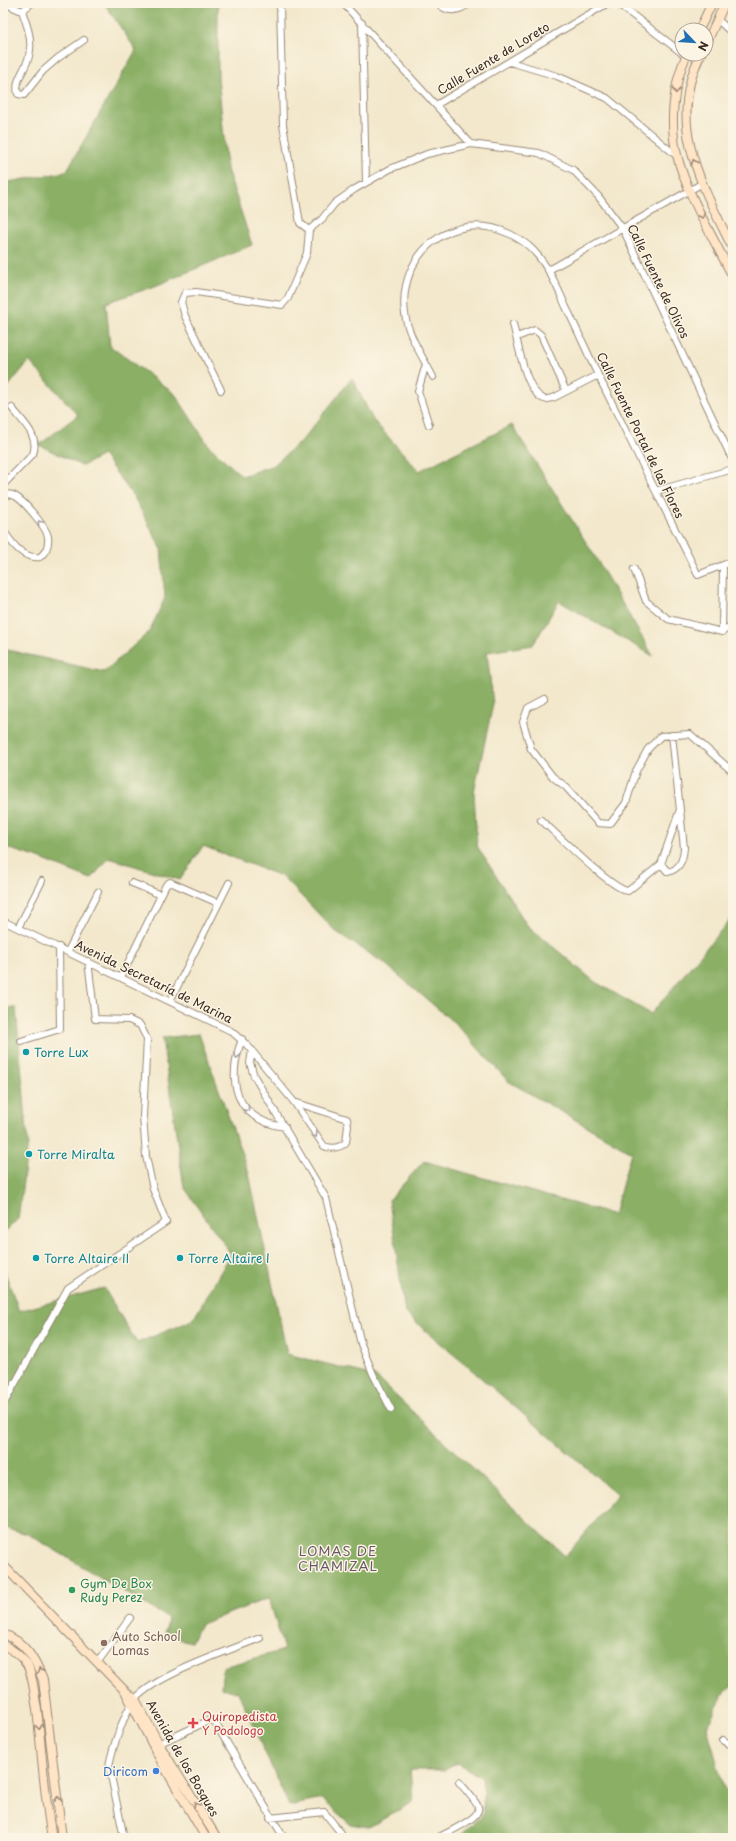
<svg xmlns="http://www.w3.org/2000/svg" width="736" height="1841" font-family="'Playpen Sans',sans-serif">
<rect width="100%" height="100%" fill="#fcf5e5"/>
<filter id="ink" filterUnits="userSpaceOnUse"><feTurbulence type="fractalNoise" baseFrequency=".025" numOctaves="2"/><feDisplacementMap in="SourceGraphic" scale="8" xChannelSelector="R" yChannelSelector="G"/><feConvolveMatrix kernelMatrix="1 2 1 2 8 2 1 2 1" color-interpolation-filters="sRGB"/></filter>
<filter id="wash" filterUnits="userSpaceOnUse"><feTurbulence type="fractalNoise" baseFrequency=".012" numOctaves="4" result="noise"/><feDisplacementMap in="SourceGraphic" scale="16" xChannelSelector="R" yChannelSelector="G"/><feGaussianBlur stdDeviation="0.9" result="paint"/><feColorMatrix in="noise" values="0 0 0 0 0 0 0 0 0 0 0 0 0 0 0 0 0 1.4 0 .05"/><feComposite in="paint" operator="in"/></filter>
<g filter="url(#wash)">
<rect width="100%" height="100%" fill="#f3e8cc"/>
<path fill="#8aaf65" stroke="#626c42" d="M104,3H218V77L227,169L252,245L155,286L106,303L110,346L175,394L209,446L242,476L274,465L304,438L352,378L373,420L419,471L512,425L594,555L653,656L559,601L533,645L487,652L493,704L474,792L477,846L527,925L595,982L651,1014L733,916V1686L725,1691L707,1727L724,1788L733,1795V1838H457L484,1813L482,1778L458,1763L445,1770H410L413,1802L369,1827L350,1824L322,1799L289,1806L238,1692L221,1688L223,1667L284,1650L269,1598L201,1624L191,1642L165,1635L168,1618L28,1534L3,1527V1267L19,1311L104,1288L137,1343L193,1320L231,1254L184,1187L162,1038L199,1034L249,1174L287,1354L375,1376L565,1556L618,1495L405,1313L389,1200L424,1161L614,1215L631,1152L508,1081L457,1025L384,963L335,931L283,877L203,846L180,880L109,858L91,879L36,857L3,847V649L104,672L149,632L165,598L161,548L134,497L103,455L82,466L39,445L78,415L29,361L3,393V182H8L66,172L136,50Z
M3,1008H16L28,1143L18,1219L3,1234Z"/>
</g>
<g filter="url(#ink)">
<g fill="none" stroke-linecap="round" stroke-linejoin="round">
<g stroke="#978975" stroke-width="8">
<path id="street" d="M4,3L22,11L32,3
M280,3L283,125L300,223L309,230
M343,3L471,144
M438,3C449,15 460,10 471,3
M617,3L682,53
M22,11C27,25 33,40 29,56C26,70 14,79 18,94L24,95L43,71L58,58L84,40
M718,20L733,34
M362,23L366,182
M510,62L557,76L607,98L677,156
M436,105L608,3
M309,230L322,219L335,203L355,189L390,169L427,154L471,144L539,153L573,170L598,196L623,229L733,461
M549,270L701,184
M513,324C518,342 525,392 544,399C546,400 550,398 553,398L598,375
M517,337L535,330L541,335L566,391
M426,364L418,391L429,425
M433,377C423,357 408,336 405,314C397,254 453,207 510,234C518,238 526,243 533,250C548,266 557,286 566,307C577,329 587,352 598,375C631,442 664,508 698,575L733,561
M221,390L185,316L181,302L185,293L196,292L282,305L288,298L307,253L309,230
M3,485L33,454C40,436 22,421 12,408
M656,491L733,469
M3,494C7,494 11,494 15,496C24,501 47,528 48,537C49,545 46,552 40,557C22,559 12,543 3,530
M634,569L646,601L668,619L722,632L733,624
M722,632L723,565
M545,699L528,708L523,722L531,749L553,777L566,787L598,823L610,824L626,803L636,771L648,749L661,736L690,734L733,772
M541,820C557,834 611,889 628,891L661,864L679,812
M661,864L668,872C680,869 683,860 684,848L672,735
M132,883L161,895
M3,921L231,1031L247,1045L294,1102L324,1146C331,1149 341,1148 346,1142L348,1126L347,1119L294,1102
M18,928L42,881
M68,951L98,892
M121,977L166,885L170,882L218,903
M170,1001L229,883
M242,1039C226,1082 235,1120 285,1127
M21,1041L60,1029L59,947
M252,1050L250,1063L254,1076L326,1198L361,1344L373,1374L391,1409
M3,1405L68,1288L166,1222L153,1189L146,1156L143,1116L147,1039L140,1025L129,1020L95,1019L88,961
M97,1663L130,1618
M723,1740L733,1746
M156,1745L210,1720L214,1721L284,1838
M270,1818L324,1812L341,1833
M124,1838L109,1766C112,1749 125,1710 136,1698C161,1673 226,1652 260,1638
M437,1838C446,1833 482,1818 478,1807C476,1801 464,1788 459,1782"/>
</g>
<g stroke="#978975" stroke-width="10">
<path id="secondary" d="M699,30L712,3
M706,44L725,3
M687,54C673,84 669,123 677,155C686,193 715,241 733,277
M701,54C665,123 703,187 733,249
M3,1565L126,1692L135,1699L159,1744L217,1838
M3,1634C25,1641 35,1660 43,1680L62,1838
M3,1645C12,1649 21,1656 27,1665C34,1677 34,1695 37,1709C42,1752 44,1795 52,1838
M126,1693L162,1763L206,1838"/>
</g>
<use href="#street" stroke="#fff" stroke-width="6"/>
<use href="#secondary" stroke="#ffe4c6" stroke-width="8"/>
</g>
<defs><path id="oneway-chevron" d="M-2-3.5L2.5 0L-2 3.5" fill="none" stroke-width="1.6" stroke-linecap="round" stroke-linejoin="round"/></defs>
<g stroke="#9d8772">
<use href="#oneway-chevron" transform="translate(676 91) rotate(95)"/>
<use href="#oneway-chevron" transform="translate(694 162) rotate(-109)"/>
<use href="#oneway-chevron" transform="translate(702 216) rotate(63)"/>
<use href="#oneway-chevron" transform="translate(40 1671) rotate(-113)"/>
<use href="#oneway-chevron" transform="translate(39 1727) rotate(82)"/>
<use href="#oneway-chevron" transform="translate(58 1799) rotate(-96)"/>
<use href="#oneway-chevron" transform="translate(196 1805) rotate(-122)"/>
</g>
<g stroke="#a79f9a">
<use href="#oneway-chevron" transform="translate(40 523) rotate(-130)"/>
<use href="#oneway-chevron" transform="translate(237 1056) rotate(102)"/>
<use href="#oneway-chevron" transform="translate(247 1109) rotate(50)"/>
<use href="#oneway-chevron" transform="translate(315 1135) rotate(57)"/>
</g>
</g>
<g fill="#0f9aa8" stroke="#fcf5e5" stroke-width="1.5">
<circle cx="26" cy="1052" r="4"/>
<circle cx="29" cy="1154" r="4"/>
<circle cx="36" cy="1258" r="4"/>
<circle cx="180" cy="1258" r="4"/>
</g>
<circle fill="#2e9e5b" stroke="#fcf5e5" stroke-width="1.5" cx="72" cy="1590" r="4"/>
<circle fill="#8d6e63" stroke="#fcf5e5" stroke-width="1.5" cx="104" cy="1643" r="4"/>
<path fill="#e0444e" stroke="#fcf5e5" stroke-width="1.5" d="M191 1717h4v4h4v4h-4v4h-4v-4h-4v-4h4z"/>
<circle fill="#3f7fe0" stroke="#fcf5e5" stroke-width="1.5" cx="156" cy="1771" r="4"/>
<g text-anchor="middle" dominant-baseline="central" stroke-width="3" stroke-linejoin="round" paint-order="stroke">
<g font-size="12" fill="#3b2a1e" stroke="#fcf5e5">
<text transform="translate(493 58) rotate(-31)">Calle Fuente de Loreto</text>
<text transform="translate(659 281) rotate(64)">Calle Fuente de Olivos</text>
<text transform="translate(641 435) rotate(64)">Calle Fuente Portal de las Flores</text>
<text transform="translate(154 981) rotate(26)">Avenida Secretaría de Marina</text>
<text transform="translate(183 1758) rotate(60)">Avenida de los Bosques</text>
</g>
<g font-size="12" fill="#0d838f" stroke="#fcf5e5" text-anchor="start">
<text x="34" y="1052">Torre Lux</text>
<text x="37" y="1154">Torre Miralta</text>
<text x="44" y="1258">Torre Altaire II</text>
<text x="188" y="1258">Torre Altaire I</text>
</g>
<g font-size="12" fill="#27864d" stroke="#fcf5e5" text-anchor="start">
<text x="80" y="1583">Gym De Box<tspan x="80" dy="14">Rudy Perez</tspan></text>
</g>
<g font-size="12" fill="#785e54" stroke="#fcf5e5" text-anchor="start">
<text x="112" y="1636">Auto School<tspan x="112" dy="14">Lomas</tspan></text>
</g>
<g font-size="12" fill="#be3a42" stroke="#fcf5e5" text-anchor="start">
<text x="202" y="1716">Quiropedista<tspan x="202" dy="14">Y Podologo</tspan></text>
</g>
<g font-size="12" fill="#366cbe" stroke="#fcf5e5" text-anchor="end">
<text x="148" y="1771">Diricom</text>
</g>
<g font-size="13" letter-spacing="1" fill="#695769" stroke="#fcf5e5">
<text x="338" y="1550">LOMAS DE<tspan x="338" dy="15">CHAMIZAL</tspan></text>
</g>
</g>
<rect width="736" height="1841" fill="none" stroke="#fcf5e5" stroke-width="16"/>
<g transform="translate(694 42) rotate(115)"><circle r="19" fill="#fcf5e5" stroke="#afa495"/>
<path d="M0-3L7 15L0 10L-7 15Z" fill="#1f6fb2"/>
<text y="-6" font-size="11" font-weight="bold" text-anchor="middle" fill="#3b2a1e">N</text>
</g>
</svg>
